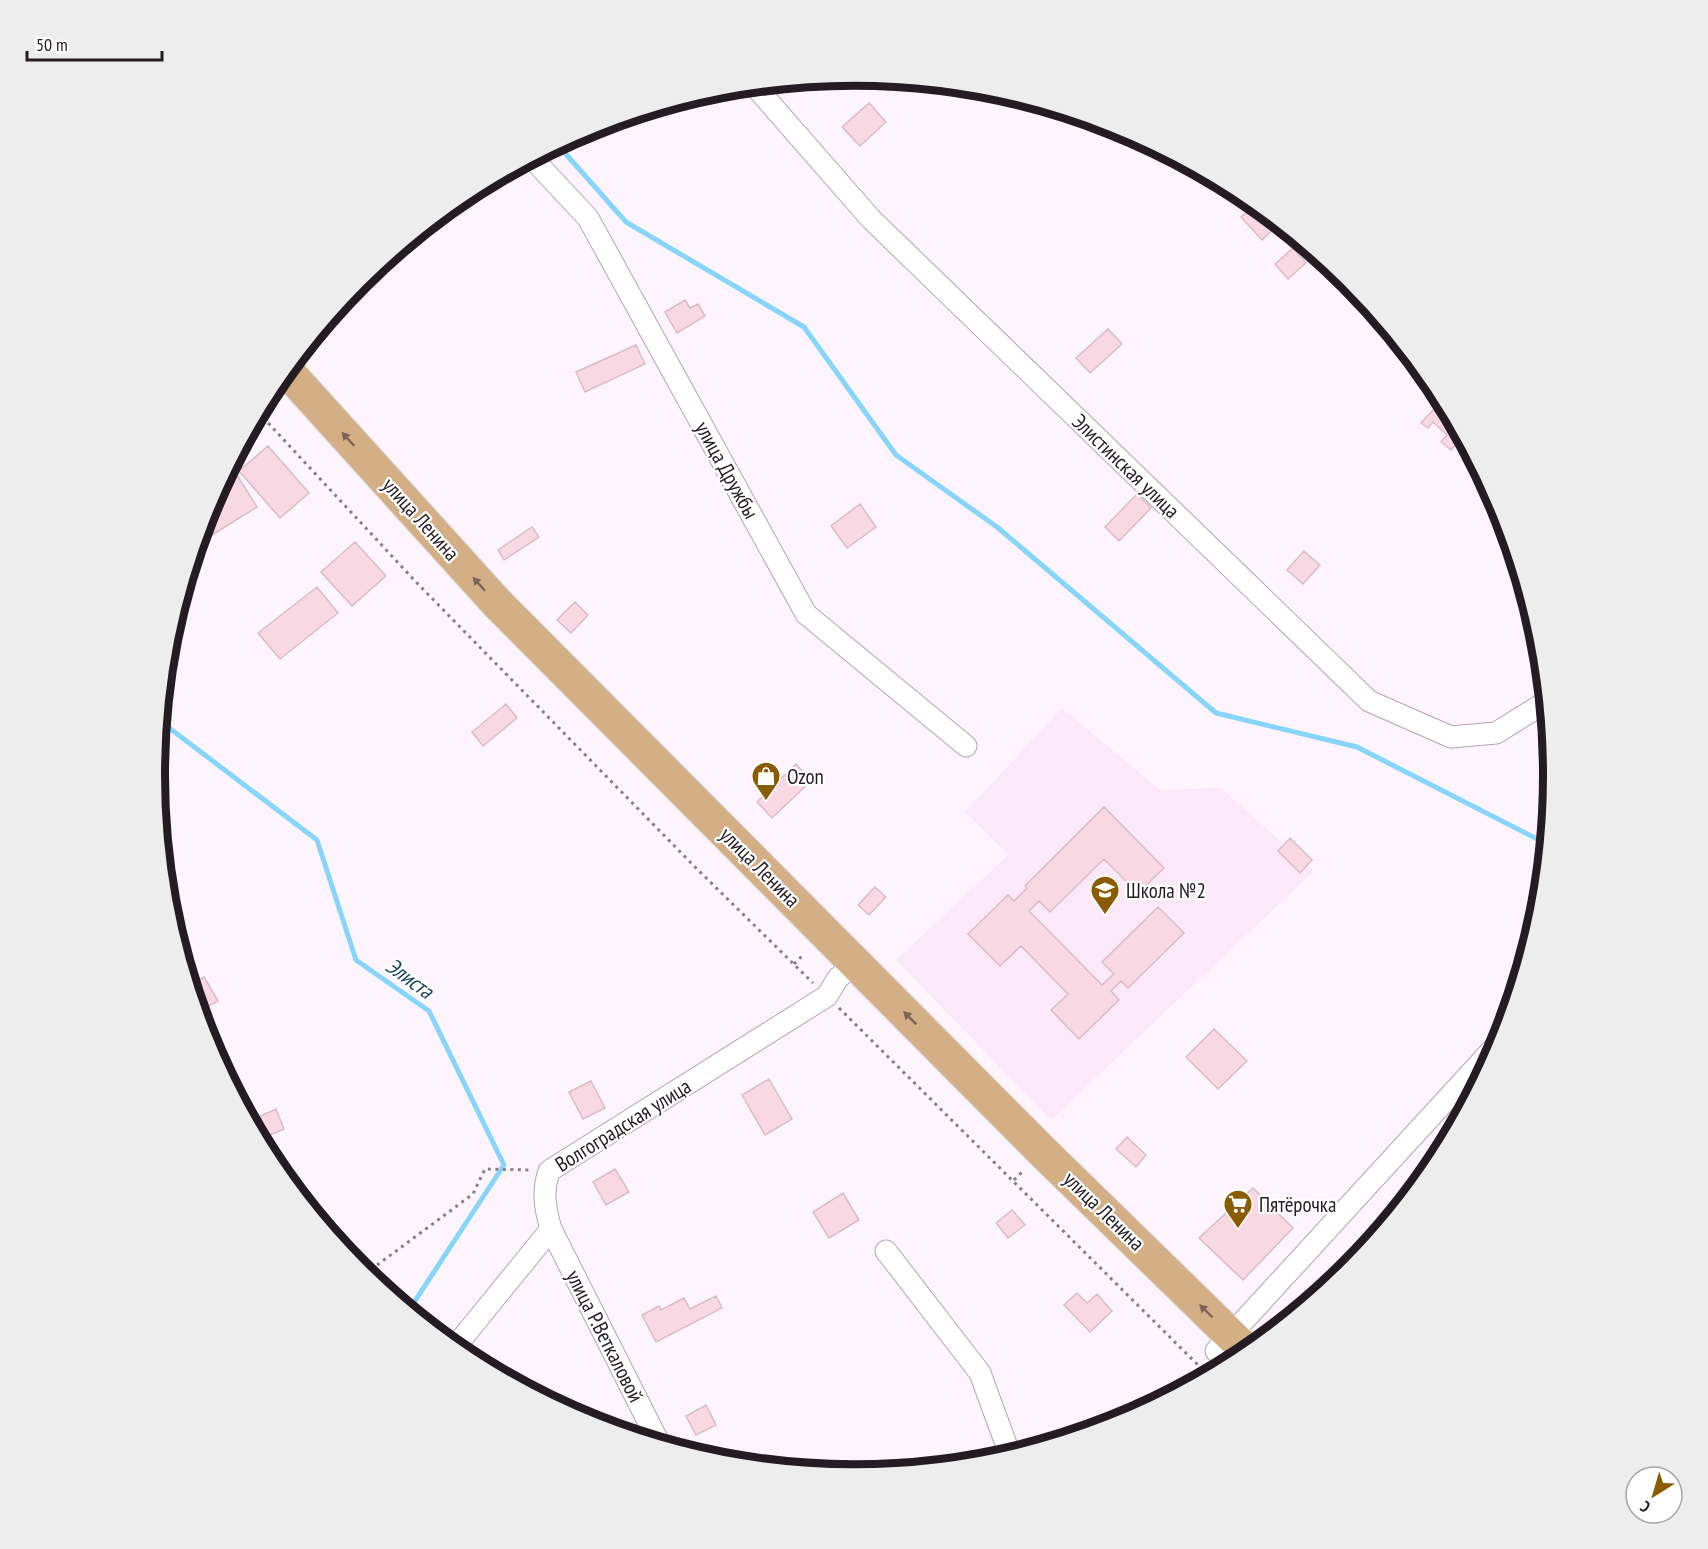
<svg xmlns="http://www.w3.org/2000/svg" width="1708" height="1549" font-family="'PT Sans Narrow',sans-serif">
<rect width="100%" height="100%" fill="#fef4fd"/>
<path fill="#fbe9f9" d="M1062,708L1160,790L1221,788L1314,871L1051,1120L896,960L1008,855L965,812Z"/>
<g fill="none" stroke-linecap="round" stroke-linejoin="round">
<path stroke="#88d5fb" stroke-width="5" d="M557,144L626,222L804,327L896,455L997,527L1216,713L1357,747L1547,844
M160,721L317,840L356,960L429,1011L504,1165L409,1310"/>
</g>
<path fill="#f8d8e3" stroke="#dabcc6" stroke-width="1.5" d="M869,103L886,122L860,146L842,127Z
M1256,204L1280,223L1262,240L1241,217Z
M1293,248L1306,263L1288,279L1275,264Z
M685,300L690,308L698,304L705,316L677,333L665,312Z
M1108,329L1122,344L1090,373L1076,358Z
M636,345L645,364L585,392L576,372Z
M1447,408L1463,437L1451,450L1441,442L1447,435L1433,422L1428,428L1421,423L1433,410L1440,416Z
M268,446L309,493L280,518L239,471Z
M237,475L257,507L196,545L208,506L218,487Z
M1137,494L1151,508L1119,541L1105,527Z
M860,504L876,527L847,548L831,526Z
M532,527L539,537L504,560L498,550Z
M355,542L386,576L352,606L321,572Z
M1304,551L1320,565L1303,584L1287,570Z
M317,587L338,613L280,659L258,633Z
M575,602L588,615L571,633L557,620Z
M506,704L517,718L483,746L472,732Z
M796,764L811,781L772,818L757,802Z
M1104,807L1164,868L1138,893L1104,859L1050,912L1039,901L1029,911L1102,985L1114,974L1102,962L1158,907L1184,933L1128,988L1121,981L1111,991L1119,1000L1079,1039L1051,1010L1068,994L1021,946L1000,966L968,934L1008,895L1014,901L1027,888L1025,886Z
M1290,838L1312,860L1300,873L1278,851Z
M875,887L886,897L869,915L858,905Z
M204,977L218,1001L198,1012L190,985Z
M1214,1029L1247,1061L1218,1089L1186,1057Z
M769,1079L792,1119L765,1135L742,1095Z
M591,1081L605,1108L583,1119L569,1092Z
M276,1109L284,1129L260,1139L250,1121Z
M1127,1137L1146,1155L1136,1167L1116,1149Z
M615,1169L629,1192L606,1205L593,1182Z
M1253,1188L1293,1228L1243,1280L1199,1238Z
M843,1193L859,1220L829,1238L813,1212Z
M1012,1210L1025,1225L1008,1238L996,1223Z
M1077,1293L1087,1303L1097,1294L1112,1311L1090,1332L1064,1305Z
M716,1296L722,1308L656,1342L642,1315L659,1306L661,1310L684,1298L690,1309Z
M706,1405L716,1425L696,1435L686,1416Z"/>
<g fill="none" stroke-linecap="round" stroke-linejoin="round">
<g stroke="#b8a2b6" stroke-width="23">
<path id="street" d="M754,85L871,219L1369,701L1451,737L1496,733L1546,702
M532,158L588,218L806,614L966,746
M551,1229L659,1443
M886,1251L980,1373L1010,1455
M455,1347L551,1229C545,1208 542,1192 549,1171L827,996L838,978L856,963
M1216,1351L1501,1040"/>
</g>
<g stroke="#d8d6d7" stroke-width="35">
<path id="primary" d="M286,370L496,602L1042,1151L1248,1352"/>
</g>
<path stroke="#887f87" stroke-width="3" stroke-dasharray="3 4.5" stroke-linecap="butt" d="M258,412L415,581L697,869L813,983
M794,964L804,954
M839,1008L1208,1375
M1014,1180L1022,1172
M365,1274L473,1194L485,1169L531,1170"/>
<use href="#street" stroke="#fff" stroke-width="21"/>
<use href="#primary" stroke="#d4ae85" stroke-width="33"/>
</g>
<defs><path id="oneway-solid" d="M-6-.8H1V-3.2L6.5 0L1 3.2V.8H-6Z" transform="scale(1.5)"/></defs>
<g fill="#7c6454">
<use href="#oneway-solid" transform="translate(348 439) rotate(-132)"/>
<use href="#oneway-solid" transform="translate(479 584) rotate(-132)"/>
<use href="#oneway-solid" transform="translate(910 1018) rotate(-135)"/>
<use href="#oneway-solid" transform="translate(1206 1311) rotate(-136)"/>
</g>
<defs>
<g id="shop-pin" transform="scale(1.5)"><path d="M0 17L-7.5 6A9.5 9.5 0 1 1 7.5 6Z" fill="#895c00" stroke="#fff"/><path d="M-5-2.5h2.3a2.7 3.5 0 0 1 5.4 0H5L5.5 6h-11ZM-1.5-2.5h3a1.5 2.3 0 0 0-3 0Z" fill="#fff"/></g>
<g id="school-pin" transform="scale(1.5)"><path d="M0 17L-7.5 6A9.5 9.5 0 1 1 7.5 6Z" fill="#895c00" stroke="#fff"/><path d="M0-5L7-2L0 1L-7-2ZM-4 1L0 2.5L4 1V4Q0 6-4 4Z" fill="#fff"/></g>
<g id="supermarket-pin" transform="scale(1.5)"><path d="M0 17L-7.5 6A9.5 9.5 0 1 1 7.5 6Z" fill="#895c00" stroke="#fff"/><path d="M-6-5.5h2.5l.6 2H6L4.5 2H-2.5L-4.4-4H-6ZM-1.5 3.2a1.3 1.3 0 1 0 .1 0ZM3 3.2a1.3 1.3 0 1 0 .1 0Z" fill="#fff"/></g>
</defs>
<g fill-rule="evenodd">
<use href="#shop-pin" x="766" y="776"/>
<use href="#school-pin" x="1105" y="890"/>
<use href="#supermarket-pin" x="1238" y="1204"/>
</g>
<g text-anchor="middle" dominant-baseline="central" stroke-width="4.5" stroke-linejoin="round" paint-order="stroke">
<g font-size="21" fill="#241b23" stroke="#fff">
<text transform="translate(1126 466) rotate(44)">Элистинская улица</text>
<text transform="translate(727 470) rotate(61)">улица Дружбы</text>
<text transform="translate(421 519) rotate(48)">улица Ленина</text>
<text transform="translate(760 867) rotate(45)">улица Ленина</text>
<text transform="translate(623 1125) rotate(-32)">Волгоградская улица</text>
<text transform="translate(1104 1211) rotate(44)">улица Ленина</text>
<text transform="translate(605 1336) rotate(63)">улица Р.Веткаловой</text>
</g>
<g font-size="21" fill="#241b23" stroke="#fff" text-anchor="start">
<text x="787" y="776">Ozon</text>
<text x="1126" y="890">Школа №2</text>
<text x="1259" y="1204">Пятёрочка</text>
</g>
<g font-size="22" font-style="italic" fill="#1b475a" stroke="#fff">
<text transform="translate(410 978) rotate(36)">Элиста</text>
</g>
</g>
<path d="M0 0H1708V1549H0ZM165 775a689 689 0 1 1 1378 0a689 689 0 1 1-1378 0Z" fill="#ededed" fill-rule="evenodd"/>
<path fill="none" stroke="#241b23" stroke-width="8" d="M165 775a689 689 0 1 1 1378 0a689 689 0 1 1-1378 0Z"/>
<g transform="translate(1654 1495) rotate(217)"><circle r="28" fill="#ffffff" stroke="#a7a4a7" stroke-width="1.5"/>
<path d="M0-4.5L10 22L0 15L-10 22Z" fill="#895c00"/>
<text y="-9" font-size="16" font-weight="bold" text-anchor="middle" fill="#241b23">С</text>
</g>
<path d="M27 51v9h135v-9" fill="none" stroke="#241b23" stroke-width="3"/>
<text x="36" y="51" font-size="18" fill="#241b23" stroke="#ffffff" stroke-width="4.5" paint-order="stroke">50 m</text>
</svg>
